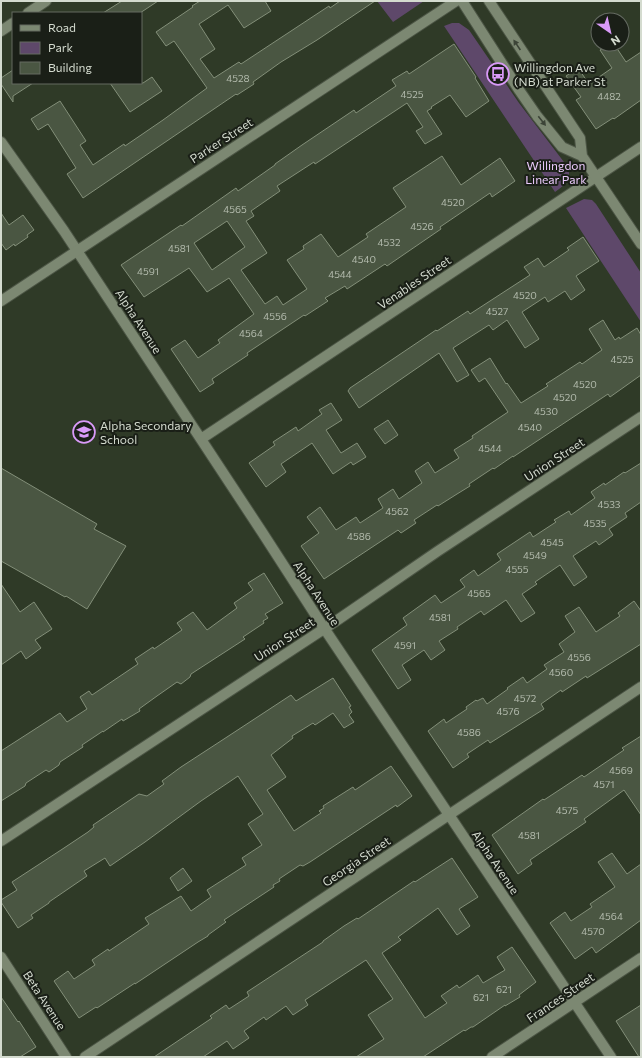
<svg xmlns="http://www.w3.org/2000/svg" width="642" height="1058" font-family="Commissioner,sans-serif">
<rect width="100%" height="100%" fill="#2f3a27"/>
<path fill="#5e486a" d="M377,1H424L393,22Z
M452,23H459L469,30L519,103L567,166C573,179 565,185 555,192L444,26Z
M584,199L592,200L596,204L641,273V322L566,208Z"/>
<path fill="#4a5642" stroke="#838f79" fill-rule="evenodd" d="M122,1H158L140,13H103Z
M200,1H265L271,11L244,28L228,5L199,24L215,49L200,59L214,78L239,62L241,64L329,6L330,8L340,1H375L317,40L281,62L253,82L254,84L237,95L236,94L83,198L67,174L76,168L48,124L38,130L31,119L60,101L86,141L80,145L93,165L124,144L125,146L163,120L207,88L174,41L166,46L156,32L193,7L192,6Z
M454,44L476,77L475,78L489,101L466,117L450,95L431,107L432,108L427,111L442,134L425,144L416,131L423,127L407,103L315,164L314,162L277,186L280,191L251,211L254,216L246,221L267,253L241,270L265,304L277,296L283,305L307,289L287,260L304,249L303,246L321,234L338,257L368,237L366,234L406,207L393,188L442,156L461,185L500,158L515,181L492,197L490,193L440,227L441,229L387,266L385,264L347,289L345,286L325,298L328,301L305,316L304,315L247,353L248,355L212,379L214,383L200,392L171,349L185,340L198,358L220,343L218,340L254,314L229,278L207,292L189,268L144,297L121,265L181,225L182,226L236,188L238,191L275,165V164L302,145L354,110L356,113L396,86L392,80L407,71L409,74ZM227,221L245,247L212,270L194,243Z
M610,44H614L626,62L641,52V100L614,119L613,118L596,129L576,100L581,97L566,76L578,68L589,84L612,68L600,50Z
M13,70V83H33L13,96V102L1,84V78Z
M152,77L162,91L130,112L110,83H143Z
M1,213L9,225L23,215L34,230L27,235L28,237L15,246L14,244L6,250L1,243Z
M583,237L599,261L576,276L585,290L571,300L565,291L548,302L545,297L522,312L539,339L525,348L507,320L493,330L489,325L453,348L469,375L457,382L439,353L359,408L348,391L350,388L436,330L437,331L468,311L470,314L530,275L524,267L538,258L544,267L569,250L567,248Z
M603,320L615,340L619,337L620,339L637,328L641,335V375L610,397L608,394L513,457V456L494,469L493,468L469,484L470,486L457,494L438,506L437,505L414,520L416,523L401,533L398,530L324,579L301,546L319,533L307,517L320,507L336,530L356,517L360,523L383,508L378,499L393,489L399,499L422,483L415,471L428,462L435,473L459,458L454,450L473,438L472,436L508,412L485,378L479,382L471,370L490,358L506,384L507,383L521,403L548,386L546,384L560,375L580,362L582,364L602,350L589,329Z
M331,403L342,420L326,430L341,453L357,443L366,457L353,465L351,462L333,474L312,443L281,464L286,472L266,487L249,463L275,445L273,442L296,427L298,431L322,414L319,410Z
M388,420L398,435L385,444L374,429Z
M641,463V502L625,513L627,517L609,529L613,535L599,545L596,541L573,556L587,577L574,586L560,565L535,582L537,584L522,594L535,613L521,622L506,600L484,615L481,611L457,627L458,629L439,641L445,650L431,660L424,650L402,665L411,680L398,689L372,650L407,625L403,618L435,595L441,603L465,587L460,580L474,570L478,576L501,560L497,554L530,532L533,537L556,522L554,520L569,511L571,515L595,498L591,492L604,483L605,485L624,472L625,473Z
M1,468L97,524L94,529L126,546L87,609L66,596L65,597L1,561Z
M264,573L283,603L265,614L268,618L263,621L264,623L243,637L245,639L191,674L190,677L181,684L177,682L157,696L139,709L140,711L123,721L122,719L103,732V731L82,745L83,747L60,762L59,765L49,772L46,770L26,783L25,786L1,801V751L60,713L67,722L87,709L80,697L89,691L92,695L138,664L135,659L153,647L154,649L182,630L177,623L193,612L207,630L237,608L234,603L253,590L248,583Z
M1,584L20,612L34,602L52,629L35,640L41,648L26,659L21,651L1,665Z
M634,601L641,611V644L587,678L586,676L562,692L561,690L541,704L544,709L490,743L488,740L467,754L469,757L453,768L428,731L444,719L446,723L467,709L466,707L476,700L477,701L483,698L487,704L508,689L507,688L523,677L527,683L547,669L544,665L564,652L559,644L575,632L565,616L579,607L596,632L620,616L618,613Z
M333,678L351,706L349,707L352,712L349,715L354,722L344,728L333,713L315,725L313,723L292,736L293,738L271,755L286,777L267,790L294,831L321,813L319,811L324,808L323,806L353,787L355,790L391,766L412,796L397,807L396,805L310,862L303,866L300,865L279,879L280,881L273,885L274,887L224,920L226,922L208,935V936L198,942L135,984V983L97,1008L96,1007L79,1018L54,981L68,971L74,979L95,965L92,960L108,949L109,951L149,924L145,918L181,896L191,911L211,897L207,890L246,865L242,858L262,845L248,824L263,814L238,776L201,801L145,842L110,866L105,858L84,871L87,876L49,902V903L31,915L33,918L18,928L1,902V900L17,890L12,882L61,850L88,832L94,827L93,825L130,800L139,794L147,796L164,784L162,781L181,767L227,737L291,695L296,701Z
M641,736V815L624,790L584,819L586,822L530,860L532,864L518,874L492,835L543,799L544,800L582,775L584,777L624,750L622,748Z
M612,853L627,874L641,864V920L596,953L592,947L575,959L550,923L565,912L571,921L592,907L590,904L615,887L598,862Z
M452,858L478,897L459,909L470,926L457,935L438,908L398,937L401,940L382,953L425,1018L447,1003L441,996L457,985L459,988L478,975L483,983L505,970L497,957L512,947L536,982L519,995L520,997L505,1006V1005L473,1027H471L465,1031L464,1030L423,1057H356L384,1039L368,1015L393,999L366,960L305,1000L308,1005L293,1015L286,1006L266,1020L264,1017L244,1031L249,1038L233,1049L227,1041L203,1057H154L212,1018L210,1016L226,1005L229,1009L249,996L247,992L323,942V941L344,926L357,918L358,919L414,881L415,882Z
M183,868L192,881L178,891L170,878Z
M1,997L18,1022L19,1021L36,1047L20,1057H1Z
M641,1005V1057H639L616,1021Z"/>
<g fill="none" stroke-linecap="round" stroke-linejoin="round">
<g stroke="#4c5545" stroke-width="12">
<path id="street" d="M28,13L46,1
M1,31L13,23
M1,142L64,231L262,532L324,628L611,1057
M201,439L641,147
M1,841L339,619L438,551L641,417
M1,957L66,1057
M85,1057L641,687
M492,1057L641,958"/>
</g>
<g stroke="#4c5545" stroke-width="12">
<path id="secondary" d="M462,1L519,90L537,116L562,147L582,156
M489,1L580,138L582,156L641,244
M1,301L456,1"/>
</g>
<use href="#street" stroke="#7c8872" stroke-width="10"/>
<use href="#secondary" stroke="#7c8872" stroke-width="10"/>
</g>
<defs><path id="oneway-solid" d="M-6-.8H1V-3.2L6.5 0L1 3.2V.8H-6Z"/></defs>
<g fill="#3c4437">
<use href="#oneway-solid" transform="translate(517 45) rotate(-124)"/>
<use href="#oneway-solid" transform="translate(542 121) rotate(52)"/>
</g>
<defs>
<g id="bus-ring" transform="scale(1.15)"><circle r="9.5" fill="#1a1f17" stroke="#d99af8" stroke-width="1.5"/><path d="M-5-6H5V4H4V6H2V4H-2V6H-4V4H-5ZM-3.5-4V0h7V-4ZM-3.5 1.2v1.5H-2V1.2ZM2 1.2v1.5H3.5V1.2Z" fill="#d99af8"/></g>
<g id="school-ring" transform="scale(1.15)"><circle r="9.5" fill="#1a1f17" stroke="#d99af8" stroke-width="1.5"/><path d="M0-5L7-2L0 1L-7-2ZM-4 1L0 2.5L4 1V4Q0 6-4 4Z" fill="#d99af8"/></g>
</defs>
<g fill-rule="evenodd">
<use href="#bus-ring" x="498" y="74"/>
<use href="#school-ring" x="84" y="432"/>
</g>
<g text-anchor="middle" dominant-baseline="central" stroke-width="4" stroke-linejoin="round" paint-order="stroke">
<g font-size="10" fill="#b2baac">
<text x="238" y="78">4528</text>
<text x="412" y="94">4525</text>
<text x="609" y="96">4482</text>
<text x="453" y="202">4520</text>
<text x="235" y="209">4565</text>
<text x="422" y="226">4526</text>
<text x="389" y="242">4532</text>
<text x="179" y="248">4581</text>
<text x="364" y="259">4540</text>
<text x="148" y="271">4591</text>
<text x="340" y="274">4544</text>
<text x="525" y="295">4520</text>
<text x="497" y="311">4527</text>
<text x="275" y="316">4556</text>
<text x="251" y="333">4564</text>
<text x="622" y="359">4525</text>
<text x="585" y="384">4520</text>
<text x="565" y="397">4520</text>
<text x="546" y="411">4530</text>
<text x="530" y="427">4540</text>
<text x="490" y="448">4544</text>
<text x="609" y="504">4533</text>
<text x="397" y="511">4562</text>
<text x="595" y="523">4535</text>
<text x="359" y="536">4586</text>
<text x="552" y="542">4545</text>
<text x="535" y="555">4549</text>
<text x="517" y="569">4555</text>
<text x="479" y="593">4565</text>
<text x="440" y="617">4581</text>
<text x="405" y="645">4591</text>
<text x="579" y="657">4556</text>
<text x="561" y="672">4560</text>
<text x="525" y="698">4572</text>
<text x="508" y="711">4576</text>
<text x="469" y="732">4586</text>
<text x="621" y="770">4569</text>
<text x="604" y="784">4571</text>
<text x="567" y="810">4575</text>
<text x="529" y="835">4581</text>
<text x="611" y="916">4564</text>
<text x="593" y="931">4570</text>
<text x="504" y="989">621</text>
<text x="481" y="997">621</text>
</g>
<g font-size="12" fill="#d4dbcf" stroke="#1a1f17" text-anchor="start">
<text x="514" y="67">Willingdon Ave<tspan x="514" dy="14">(NB) at Parker St</tspan></text>
<text x="100" y="425">Alpha Secondary<tspan x="100" dy="14">School</tspan></text>
</g>
<g font-size="12" fill="#d4dbcf" stroke="#1a1f17">
<text transform="translate(221 140) rotate(-33)">Parker Street</text>
<text transform="translate(414 282) rotate(-34)">Venables Street</text>
<text transform="translate(139 321) rotate(57)">Alpha Avenue</text>
<text transform="translate(554 459) rotate(-33)">Union Street</text>
<text transform="translate(317 593) rotate(57)">Alpha Avenue</text>
<text transform="translate(284 639) rotate(-33)">Union Street</text>
<text transform="translate(356 861) rotate(-34)">Georgia Street</text>
<text transform="translate(496 862) rotate(56)">Alpha Avenue</text>
<text transform="translate(560 997) rotate(-34)">Frances Street</text>
<text transform="translate(45 1000) rotate(57)">Beta Avenue</text>
</g>
<g font-size="12" fill="#ebcafc" stroke="#1a1f17">
<text x="556" y="165">Willingdon<tspan x="556" dy="14">Linear Park</tspan></text>
</g>
</g>
<rect width="642" height="1058" fill="none" stroke="#d4dbcf" stroke-width="4"/>
<rect x="12" y="12" width="130" height="72" fill="#1a1f17" stroke="#646a61"/>
<rect x="20" y="25" width="20" height="6" fill="#7c8872" stroke="#646a61"/>
<text x="48" y="32" font-size="12" fill="#d4dbcf">Road</text>
<rect x="20" y="42" width="20" height="12" fill="#5e486a" stroke="#646a61"/>
<text x="48" y="52" font-size="12" fill="#d4dbcf">Park</text>
<rect x="20" y="62" width="20" height="12" fill="#4a5642" stroke="#646a61"/>
<text x="48" y="72" font-size="12" fill="#d4dbcf">Building</text>
<g transform="translate(610 32) rotate(146)"><circle r="19" fill="#1a1f17" stroke="#646a61"/>
<path d="M0-3L7 15L0 10L-7 15Z" fill="#d99af8"/>
<text y="-6" font-size="11" font-weight="bold" text-anchor="middle" fill="#d4dbcf">N</text>
</g>
</svg>
